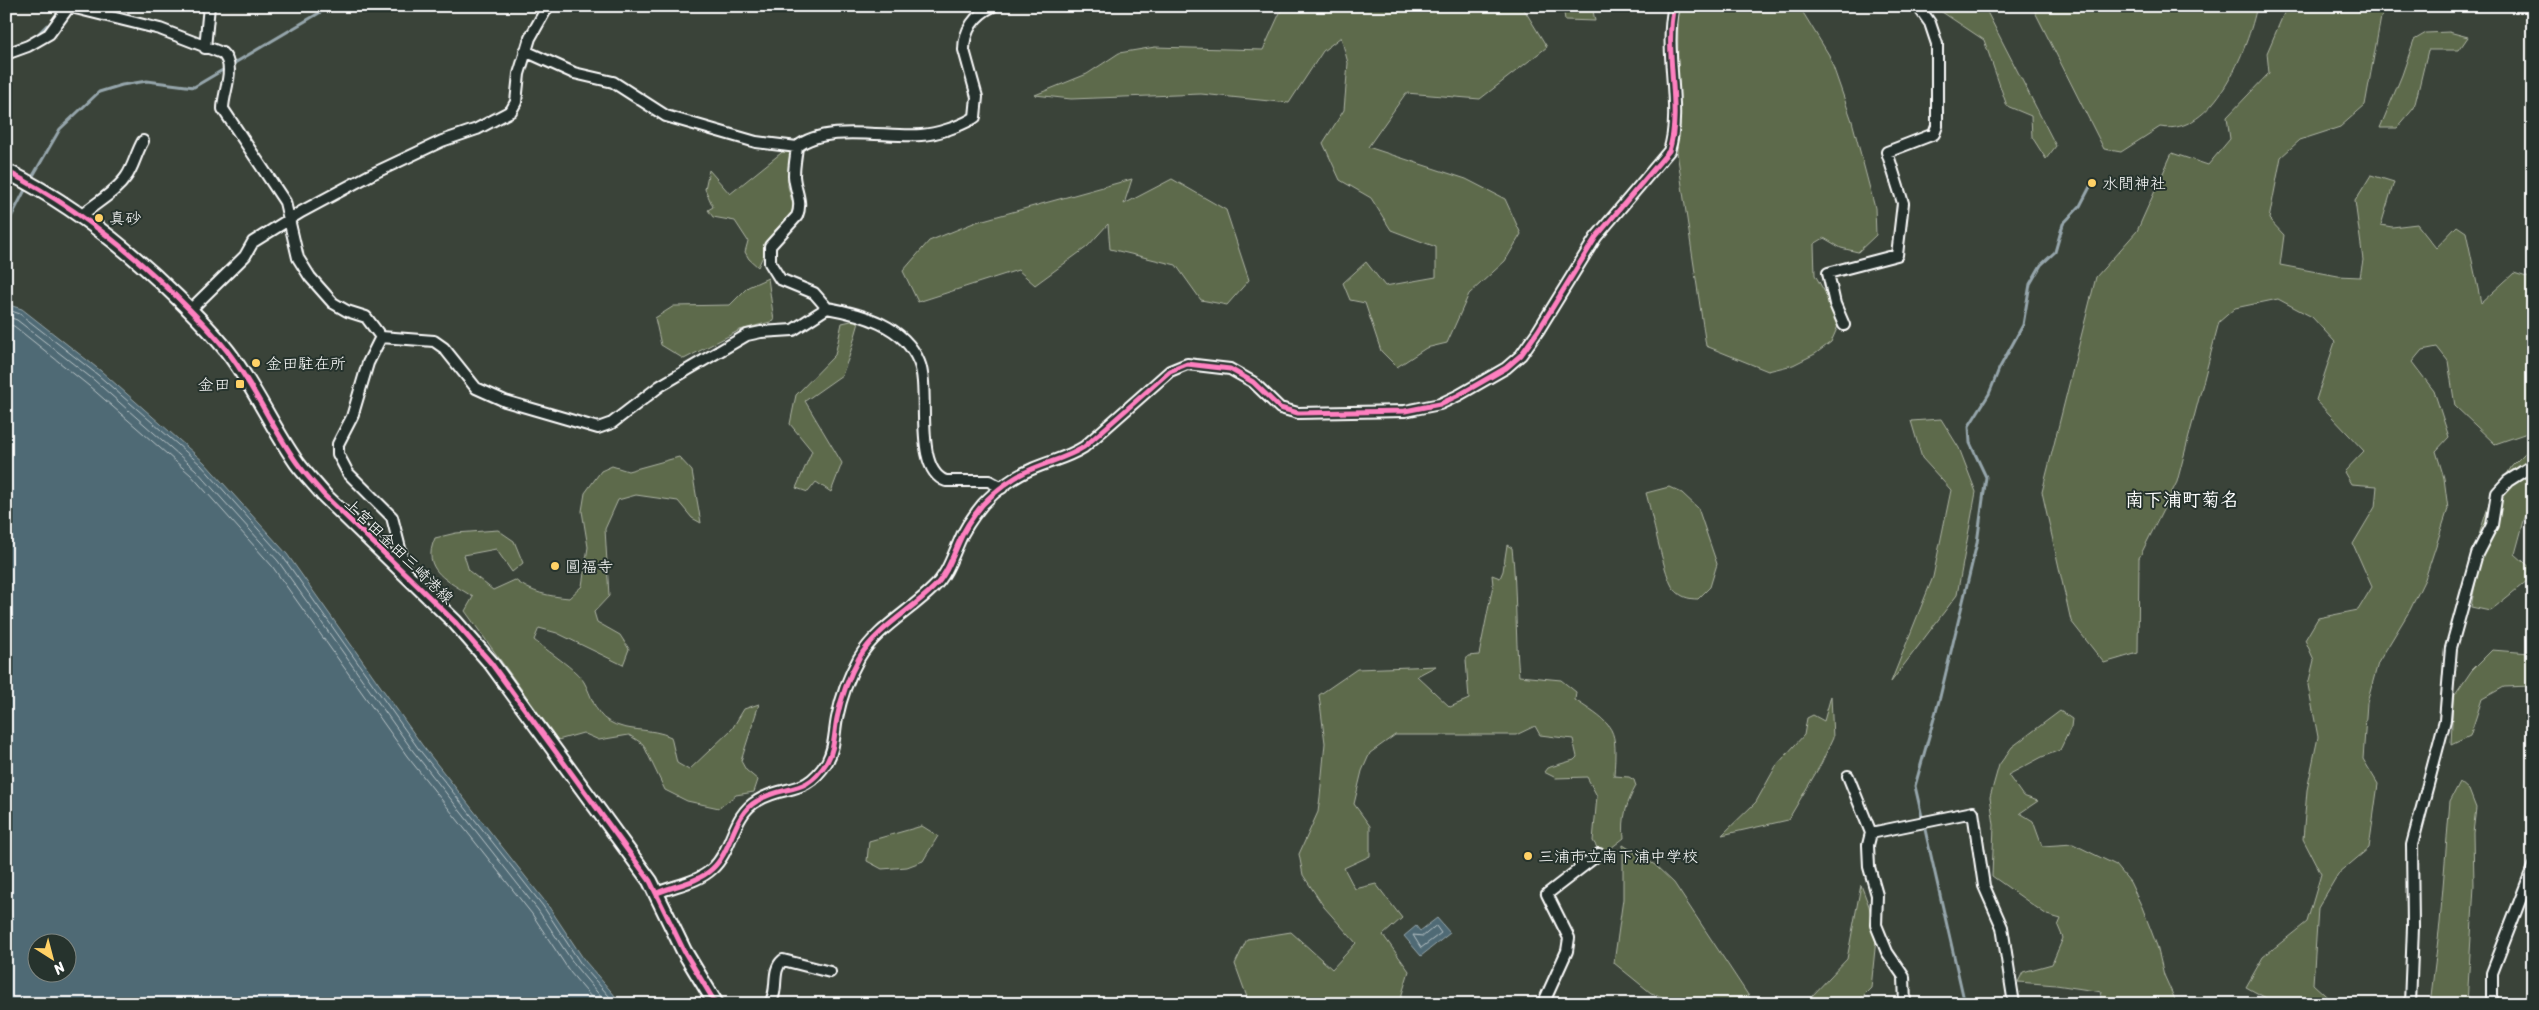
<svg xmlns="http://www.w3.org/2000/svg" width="2539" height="1010" font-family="Sriracha,'Klee One',sans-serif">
<rect width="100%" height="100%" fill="#3a4339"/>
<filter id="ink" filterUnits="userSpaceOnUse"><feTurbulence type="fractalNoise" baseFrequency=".02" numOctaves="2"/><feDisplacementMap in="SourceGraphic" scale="10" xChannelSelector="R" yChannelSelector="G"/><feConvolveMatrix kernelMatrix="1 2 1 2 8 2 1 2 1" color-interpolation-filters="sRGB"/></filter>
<g filter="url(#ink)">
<path fill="#5d6a4b" stroke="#aeb4a5" d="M1283,6H1522L1547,47L1480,99L1406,93L1368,147L1466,179L1505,199L1521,234L1505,261L1469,294L1447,343L1426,348L1397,367L1381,351L1365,303L1350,300L1343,283L1366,262L1385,286L1436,277V247L1391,230L1371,198L1340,180L1323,143L1344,110L1348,63L1341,37L1323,51L1289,103L1201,94L1071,99L1035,95L1087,74L1119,53L1155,47L1263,50Z
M1563,6H1592L1595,21L1565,20Z
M1707,6H1799L1829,55L1852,121L1875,208L1876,235L1858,252L1841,248L1824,238L1814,244L1815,275L1834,308L1839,324L1831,342L1815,354L1793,365L1768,371L1706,346L1677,152L1678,9Z
M1933,6H1984L2056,146L2046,159L2032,137L2031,116L2007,106L1984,40Z
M2032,6H2257C2248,48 2214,137 2160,127L2121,152L2104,149Z
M2287,6H2390L2381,17L2365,105L2340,127L2300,140L2281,157L2269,219L2284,235L2280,265L2338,276L2360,277L2363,260L2355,201L2371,175L2394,182L2381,225L2392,227L2417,224L2436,248L2457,226L2466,232L2481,303L2514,273L2533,279V507L2525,517L2515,554L2533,570V576L2490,611L2471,607L2480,558L2477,541L2490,501L2512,466L2529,449L2530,432L2495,444L2455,406L2448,361L2437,347L2422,350L2412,362L2434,391L2449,437L2436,451L2444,478L2448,509L2425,579L2410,610L2378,663L2367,703L2363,759L2378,784L2369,848L2338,874L2318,908L2313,984L2335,1004H2277L2246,987L2263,957L2307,922L2321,874L2303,839L2307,790L2318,737L2308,685L2314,660L2305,640L2318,618L2358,610L2372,587L2353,544L2375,507L2377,486L2351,484L2344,472L2364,451L2316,400L2335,342L2312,317L2278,299L2235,308L2219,322L2177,482L2139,558L2138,653L2104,663L2071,621L2042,492L2096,277L2137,231L2172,153L2208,165L2230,139L2227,117L2269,73L2267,53Z
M2449,32L2468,37L2459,50H2428L2414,108L2397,128H2380L2402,75L2414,40L2426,33Z
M786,149L790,150L788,186L794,209L787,220L775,230L758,267L749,259L745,252L748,241L735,221L713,217L708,210L713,207L705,189L709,170L730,194Z
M1132,179L1124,204L1172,179L1226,210L1249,280L1227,305L1201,300L1176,265L1110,249L1108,224L1087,247L1035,285L1018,270L918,302L903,271L929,241L976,222Z
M768,278L774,321L740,330L684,359L661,345L655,318L674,306L730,305L748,287Z
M860,319L849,357L842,375L805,401L842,463L831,492L816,482L808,492L796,488L812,451L790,424L796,395L835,355L842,323Z
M1941,419L1959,448L1976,492L1957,595L1891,682L1933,577L1951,490L1922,458L1911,421Z
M679,457L692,471L701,523L692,518L678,501L636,495L618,500L605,529L609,596L594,612L597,622L620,635L629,649L623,665L557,633L539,628L534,640C546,650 577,670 584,682C591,694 595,714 608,721C627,733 651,727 671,737L677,763L689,770L732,729L744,709L759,704L741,761L746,770L758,780L754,792L736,795L719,808L687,801L665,790L643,744L629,735L599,740L583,733L558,740L465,611L473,597C449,581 420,571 435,538L456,533L498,530L514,541L523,563L512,572L496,549L464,555L469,571L493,590L515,580C532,593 548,596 569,598L582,586L588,547L582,511L585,493L601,471L612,466L628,471Z
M1669,487L1682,493L1698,508L1717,564L1710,587L1698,599C1688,599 1681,597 1674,589C1665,580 1651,510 1646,493Z
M1507,545L1512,548C1517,591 1515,633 1519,676L1561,680L1576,692L1575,700C1616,727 1617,727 1614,776L1629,777L1634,780L1636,786C1626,804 1622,818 1624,838L1602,855L1593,841L1597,796L1587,777L1556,778L1544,772L1547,768L1574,760L1577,757L1573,739L1540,735L1535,726L1516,735H1395L1370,753L1362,771L1354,804L1370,826V856L1344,868L1355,889L1376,884L1402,918L1383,935L1409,971L1399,1004H1225L1248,1000L1235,964L1247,939L1291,932L1332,969L1356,943L1324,907L1303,875L1299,854L1318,812L1320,797L1325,743L1319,695L1357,669L1436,666L1417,676L1450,707L1469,699L1466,660L1468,656L1479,655L1493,585L1492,575L1500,578L1503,571Z
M2492,650L2530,653L2533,651V684L2531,686L2504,687L2482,699L2470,736L2451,745L2453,698L2472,670Z
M1831,696L1833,738L1821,764L1788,820L1722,835L1756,802L1776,766L1804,735L1807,718L1813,715L1824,721Z
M2060,711L2072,719L2071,727L2060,750L2042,757L2008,775L2023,796L2038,801L2020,813L2033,821L2042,846L2073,844L2116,865L2130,882L2142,907L2157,946L2164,975L2177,1004H2099L2102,992L2056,985L2018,982L2023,972L2052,964L2063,938L2058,926L2061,919L2047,915L1992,876L1994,825L1990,797L1999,765L2012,747Z
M2460,782L2469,790L2476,808L2473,833L2474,886L2467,1004H2430L2440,923L2450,801Z
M922,826L938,836L923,861L907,867L882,869L867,861L869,841Z
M1623,845L1655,865L1674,883L1754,1004H1684L1651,993L1614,963L1623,899Z
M1861,885L1869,906L1876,939L1871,988L1855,1004H1819L1812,996L1847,959Z"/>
<path fill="#506b75" stroke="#96a6ac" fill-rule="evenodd" d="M6,304L22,309L101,371L204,462L287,554L422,745L547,904L585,961L622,1004H6ZM38,942H68V972H38Z
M1437,918L1450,933L1421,956L1404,936L1416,926L1420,931Z"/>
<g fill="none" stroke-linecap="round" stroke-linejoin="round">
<path stroke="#b9c4c8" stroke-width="1" d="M6,309L20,314L98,375L201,465L283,557L418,748L543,906L581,964L616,1004
M6,316L17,320L94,380L196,470L278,561L413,751L538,910L576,967L607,1004
M6,324L14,326L89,386L191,475L272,566L407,756L532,914L570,972L597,1004
M1436,926L1441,933L1421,948L1413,935L1423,936Z"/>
<path stroke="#96a6ac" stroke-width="3" d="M35,37L47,25
M8,48L30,40
M30,181L60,129L99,92L122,85L147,81L194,87L331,6
M6,227L27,186
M1965,1004L1915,786L1940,697L1977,543L1986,477L1970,443L1969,426L1989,394L1999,369L2023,325L2030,284L2041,265L2055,252L2063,224L2080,206L2092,183"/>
<g stroke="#fff" stroke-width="14">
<path id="minor" d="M67,6L160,29L222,53C237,66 223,92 223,109L285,202L298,258L310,277L333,303L347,311L366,317L381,337
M205,48L209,6
M525,51L574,73L613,82L666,116L756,142L797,147
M6,54L28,46L49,34L68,8
M81,216C95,203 115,193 126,177C133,168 136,153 143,141
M827,308L814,293L780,279L770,263V246L797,216C803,201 795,191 794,176C794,166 796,156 797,147C825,123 888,138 921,135C937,134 958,127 972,119L975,117L977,97L964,50C964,30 975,15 993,6
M190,310L245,256L253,242L301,212L370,175L442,141L477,129L511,111L516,102L519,74L530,38L548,6
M1844,325L1835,304L1828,273L1897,255L1903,203L1887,152L1934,134L1937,126V44L1930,23L1918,6
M381,337L434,341L444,348L476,388L505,401L598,428L612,423L660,386L747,335L761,332L793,330L827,308C861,314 904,325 919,362C931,390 912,469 946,481H989L1002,488
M381,337L368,363L352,417L338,444V454L348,473L392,517L407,576
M1848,776L1871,833L1868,845L1869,867L1877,895L1876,925L1887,952L1904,977L1905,1004
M1871,833L1973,812L1984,886L2002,927L2014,1004
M657,893C675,885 697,883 712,869C733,850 732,815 757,801C786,783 804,798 827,762C835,748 834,733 837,718C841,698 849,676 859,658C876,629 910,611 933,588C946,576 952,558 959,542C964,529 974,515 983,504C996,490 1015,476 1032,469C1050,461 1067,458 1084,447L1170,371L1187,364L1230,369L1253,382L1280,408L1298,413L1405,411L1440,404L1459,395L1506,368L1521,355L1538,331L1596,237L1669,151C1683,108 1663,53 1674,6
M769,1004C780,991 770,971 783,960L830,972
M1543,1004L1567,951L1569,938L1547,894L1599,854
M2410,1004L2413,927L2412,845L2445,720L2451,648L2477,554L2492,525L2497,493L2508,481L2533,465
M2492,1004V973L2533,867"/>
</g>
<g stroke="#fff" stroke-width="18">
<path id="major" d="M6,171C70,203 126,247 177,297C196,316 215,334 231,356C256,390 273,429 297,463C305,474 315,484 324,495L455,622L491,663L650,881L684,951L716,1004"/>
</g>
<use href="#minor" stroke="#26332d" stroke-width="10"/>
<use href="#major" stroke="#26332d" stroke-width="14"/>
<g stroke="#26332d" stroke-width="8">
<path id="cycleway" d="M6,171C70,203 126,247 177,297C196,316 215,334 231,356C256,390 273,429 297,463C305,474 315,484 324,495L455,622L491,663L650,881L684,951L716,1004
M657,893C675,885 697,883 712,869C733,850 732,815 757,801C786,783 804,798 827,762C835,748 834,733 837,718C841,698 849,676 859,658C876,629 910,611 933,588C946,576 952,558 959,542C964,529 974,515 983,504C996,490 1015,476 1032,469C1050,461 1067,458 1084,447L1170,371L1187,364L1230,369L1253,382L1280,408L1298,413L1405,411L1440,404L1459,395L1506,368L1521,355L1538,331L1596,237L1669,151C1683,108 1663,53 1674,6"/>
</g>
<use href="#cycleway" stroke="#ff80c0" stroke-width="5"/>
</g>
</g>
<g fill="#ffd166" stroke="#26332d" stroke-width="2">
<circle cx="2092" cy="183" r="5"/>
<circle cx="99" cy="218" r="5"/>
<circle cx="256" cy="363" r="5"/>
<rect x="235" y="379" width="10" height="10" rx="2.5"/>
<circle cx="555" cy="566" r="5"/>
<circle cx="1528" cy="856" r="5"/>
</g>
<g text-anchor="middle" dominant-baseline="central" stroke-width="4" stroke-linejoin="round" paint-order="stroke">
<g font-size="16" fill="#fff" stroke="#26332d" text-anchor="start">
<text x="2102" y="183">水間神社</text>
<text x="109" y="218">真砂</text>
<text x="266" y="363">金田駐在所</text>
<text x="230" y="384" text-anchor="end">金田</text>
<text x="565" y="566">圓福寺</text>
<text x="1538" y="856">三浦市立南下浦中学校</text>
</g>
<g font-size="16" fill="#fff" stroke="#26332d">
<text transform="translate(399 551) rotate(44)">上宮田金田三崎港線</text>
</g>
<g font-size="19" font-weight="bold" fill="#fff" stroke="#26332d">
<text x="2182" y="499">南下浦町菊名</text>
</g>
</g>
<rect width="2539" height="1010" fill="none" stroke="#26332d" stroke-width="25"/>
<rect x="12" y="12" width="2514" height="985" fill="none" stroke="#fff" stroke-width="2" filter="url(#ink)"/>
<g transform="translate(52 958) rotate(144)"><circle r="24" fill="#26332d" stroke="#7d8581"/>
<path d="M0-4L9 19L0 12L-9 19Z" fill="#ffd166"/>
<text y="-8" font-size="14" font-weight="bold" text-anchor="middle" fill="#ffffff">N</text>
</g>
</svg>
